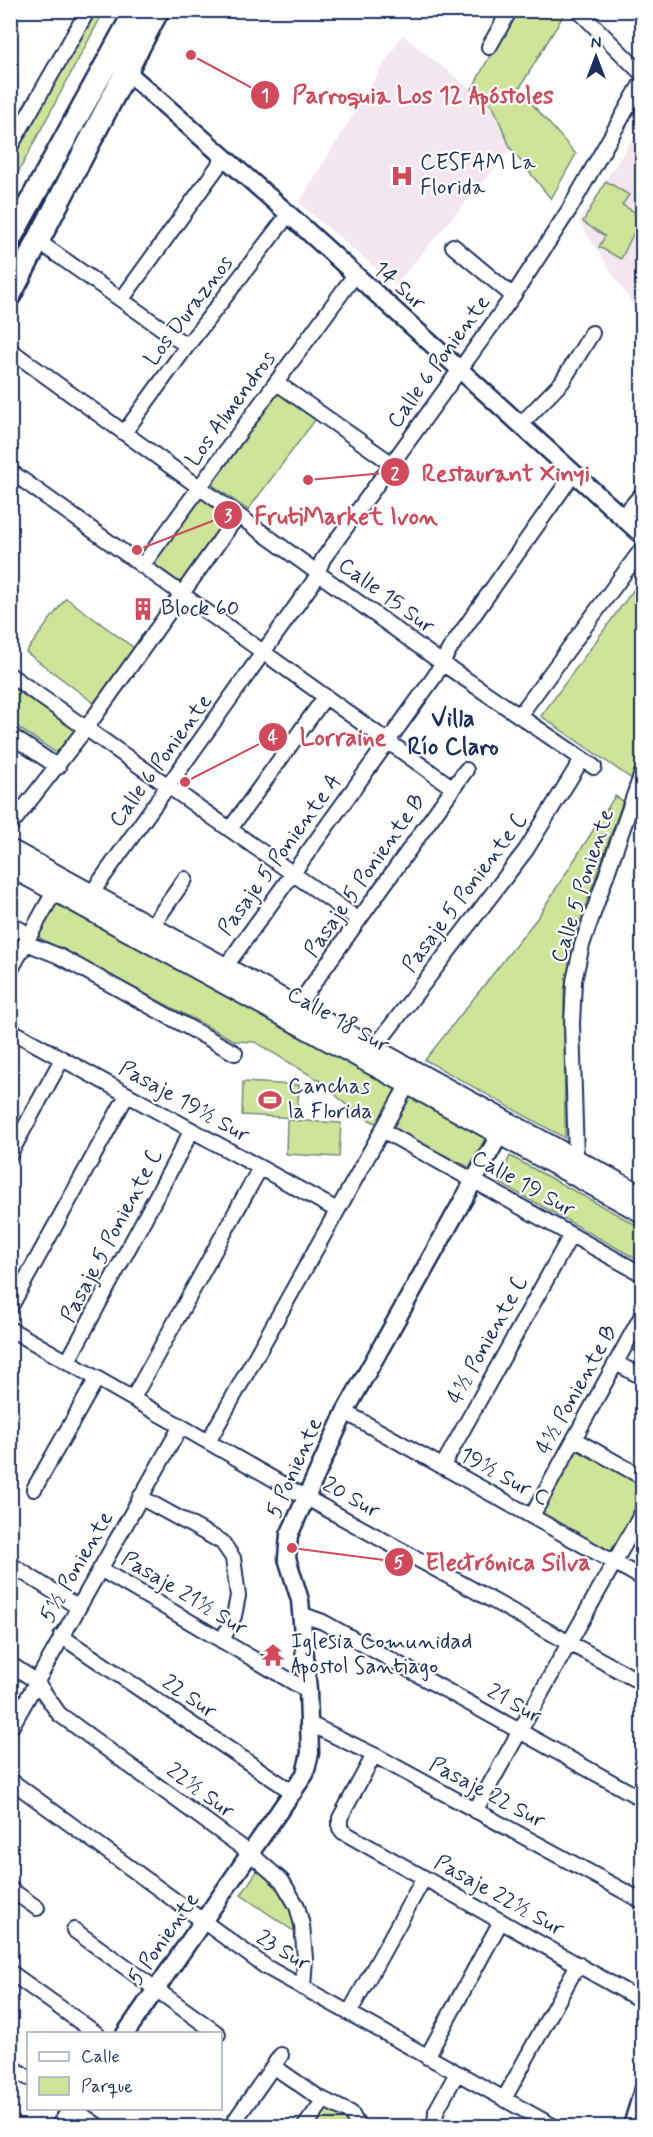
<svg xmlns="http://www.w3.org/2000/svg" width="653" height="2137" font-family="Mynerve,sans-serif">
<rect width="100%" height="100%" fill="#fff"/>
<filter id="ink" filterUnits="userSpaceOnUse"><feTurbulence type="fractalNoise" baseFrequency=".0167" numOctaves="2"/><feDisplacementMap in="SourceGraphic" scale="12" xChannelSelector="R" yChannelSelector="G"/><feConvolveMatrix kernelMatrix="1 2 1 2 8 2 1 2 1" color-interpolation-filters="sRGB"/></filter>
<g filter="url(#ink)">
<path fill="#f4e6ef" d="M402,35L493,106L511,149L395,285L299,203Z
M642,124V319L579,222Z"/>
<path fill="#cee499" stroke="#748a7c" stroke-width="1.5" d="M91,11H104L11,186V152Z
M514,11H566L519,89L576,154L551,199L511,149L493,106L472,89Z
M606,181L629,195L622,205L642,216L621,259L599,247L605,236L583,222Z
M278,388L318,416L248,510L210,483Z
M199,495L233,518L182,589L148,566Z
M642,578V750L632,779L541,716Z
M66,598L134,648L94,703L26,652Z
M10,686L75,729L58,754L11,723Z
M615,796L623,801L574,938L564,992L565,1138L425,1060L538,917Z
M56,900L486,1137L469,1167L355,1113L322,1082L255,1042L235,1041L36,936Z
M243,1082L299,1085L297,1118L242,1115Z
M287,1120L341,1123L339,1157L286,1154Z
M510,1156L642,1228V1262L498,1182Z
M577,1441L642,1477V1510L617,1557L537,1512Z
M259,1868L280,1884L296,1905L298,1934L241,1895Z
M327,2106L349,2120L350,2126H314Z"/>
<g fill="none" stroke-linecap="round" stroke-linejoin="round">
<g stroke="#1b2f5e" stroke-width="18">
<path id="minor" d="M578,10L642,74
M489,47L510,10
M10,147L88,10
M39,242L187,346
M453,246L513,296
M122,299L224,158
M10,350L442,663L594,767
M277,383L391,463
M520,425L562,382L592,333
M124,433L187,346L288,215
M10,471L453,788
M622,517L642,494
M142,566L354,276
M10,675L359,920
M519,716L642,549
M10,735L58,767
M10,826L87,727L238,515
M230,829L325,697
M91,894L314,581L323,559L513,296L569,210L642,82
M10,924L30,935
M152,926L185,879
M26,943L59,956L235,1053
M226,966L435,676L449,650L574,473
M10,971L59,883
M298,1005L466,770
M10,1030L337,1210
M375,1047L526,850L582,759
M382,1130L642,1274
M10,1154L62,1059
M576,1158L572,1024L574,981L582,945L642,773
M10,1308L127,1095
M10,1329L305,1497L642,1683
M68,1361L192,1130
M616,1363L642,1377
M133,1398L260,1168
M345,1412L642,1578
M574,1439L642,1477
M208,1442L412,1077
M442,1467L571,1235
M34,1489L97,1378
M140,1497L222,1542L233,1558L238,1596L234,1616L222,1641
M532,1516L642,1315
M10,1564L78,1607
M100,1569L308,1691
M301,1614L323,1622L642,1799
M61,1636L294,1793
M10,1664L36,1681L59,1714L251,1854L282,1881L297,1906L302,1925L305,1958L303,1988
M310,1724L374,1755L642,1901
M10,1729L181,1426
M374,1755L340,1818V1828L343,1832L642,2001
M10,1780L266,1967L553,2126
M475,1811L642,1513
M10,1889L37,1908
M74,1930L218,2034
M10,1972L97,2034
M349,2013L424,1878
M427,2057L501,1921
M10,2065L28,2078
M273,2066L318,2097L351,2113L358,2126
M504,2099L578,1964
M72,2108L98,2126
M231,2126L281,2055
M305,2126L324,2100
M435,2126L436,2111L457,2073"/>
</g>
<g stroke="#1b2f5e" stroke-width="21">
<path id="tertiary" d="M119,65L283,209L642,535
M125,2034L305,1774L310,1753L308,1691L300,1600L287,1558L289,1535L345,1412L506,1123
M60,2126L72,2108
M632,2126L642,2093"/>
</g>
<g stroke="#1b2f5e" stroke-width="22">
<path id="secondary" d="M10,849L642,1195
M10,867L642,1213"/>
</g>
<g stroke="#1b2f5e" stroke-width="26">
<path id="primary" d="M10,239L136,10
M10,295L158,10"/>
</g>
<use href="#minor" stroke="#fff" stroke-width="14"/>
<use href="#tertiary" stroke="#fff" stroke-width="16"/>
<use href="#secondary" stroke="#fff" stroke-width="18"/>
<use href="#primary" stroke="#fff" stroke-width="21"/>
</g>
</g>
<defs>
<g id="hospital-bare" transform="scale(1.8)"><path d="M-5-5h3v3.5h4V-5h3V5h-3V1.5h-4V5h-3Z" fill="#d1495b" stroke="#fff" stroke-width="2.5" paint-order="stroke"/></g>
<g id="building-bare" transform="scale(1.8)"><path d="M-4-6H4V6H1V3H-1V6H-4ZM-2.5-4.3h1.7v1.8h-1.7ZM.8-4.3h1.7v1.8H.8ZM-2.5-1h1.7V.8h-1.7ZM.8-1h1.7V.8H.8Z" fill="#d1495b" stroke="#fff" stroke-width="2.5" paint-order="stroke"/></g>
<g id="stadium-bare" transform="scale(1.8)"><path d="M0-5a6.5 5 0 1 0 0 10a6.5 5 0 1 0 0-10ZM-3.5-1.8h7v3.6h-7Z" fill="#d1495b" stroke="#fff" stroke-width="2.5" paint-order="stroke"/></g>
<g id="temple-bare" transform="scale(1.8)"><path d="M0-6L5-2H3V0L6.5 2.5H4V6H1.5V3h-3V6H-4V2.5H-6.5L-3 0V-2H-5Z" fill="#d1495b" stroke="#fff" stroke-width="2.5" paint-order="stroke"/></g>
</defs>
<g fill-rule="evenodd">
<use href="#hospital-bare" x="402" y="176"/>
<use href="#building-bare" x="143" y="609"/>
<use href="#stadium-bare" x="270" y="1100"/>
<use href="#temple-bare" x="273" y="1655"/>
</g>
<g text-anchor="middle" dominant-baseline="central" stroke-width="4.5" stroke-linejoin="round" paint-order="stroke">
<g font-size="22" fill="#1b2f5e" stroke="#fff" text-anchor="start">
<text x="420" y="163">CESFAM La<tspan x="420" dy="25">Florida</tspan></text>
<text x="161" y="609">Block 60</text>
<text x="288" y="1087">Canchas<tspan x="288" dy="25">la Florida</tspan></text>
<text x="291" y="1642">Iglesia Comunidad<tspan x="291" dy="25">Apostol Santiago</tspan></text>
</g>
<g font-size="22" fill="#1b2f5e" stroke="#fff">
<text transform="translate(399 286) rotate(42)">14 Sur</text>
<text transform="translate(189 311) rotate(-53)">Los Duraznos</text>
<text transform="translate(439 362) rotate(-54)">Calle 6 Poniente</text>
<text transform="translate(231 409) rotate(-54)">Los Almendros</text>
<text transform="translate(386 596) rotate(36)">Calle 15 Sur</text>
<text transform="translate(161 761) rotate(-54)">Calle 6 Poniente</text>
<text transform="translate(280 855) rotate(-54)">Pasaje 5 Poniente A</text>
<text transform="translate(365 876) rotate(-55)">Pasaje 5 Poniente B</text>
<text transform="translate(583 886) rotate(-72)">Calle 5 Poniente</text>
<text transform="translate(465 893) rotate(-53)">Pasaje 5 Poniente C</text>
<text transform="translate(338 1020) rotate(29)">Calle 18 Sur</text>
<text transform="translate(184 1102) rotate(29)">Pasaje 19½ Sur</text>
<text transform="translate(523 1184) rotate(29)">Calle 19 Sur</text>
<text transform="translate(112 1236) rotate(-62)">Pasaje 5 Poniente C</text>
<text transform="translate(488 1340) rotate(-61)">4½ Poniente C</text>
<text transform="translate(577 1390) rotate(-61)">4½ Poniente B</text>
<text transform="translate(295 1468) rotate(-66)">5 Poniente</text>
<text transform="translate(504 1477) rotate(29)">19½ Sur C</text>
<text transform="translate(351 1498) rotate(29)">20 Sur</text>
<text transform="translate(77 1567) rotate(-60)">5½ Poniente</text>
<text transform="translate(184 1594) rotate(31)">Pasaje 21½ Sur</text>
<text transform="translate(189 1697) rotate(34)">22 Sur</text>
<text transform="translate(514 1704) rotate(29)">21 Sur</text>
<text transform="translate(200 1791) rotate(36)">22½ Sur</text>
<text transform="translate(487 1793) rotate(28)">Pasaje 22 Sur</text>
<text transform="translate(499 1896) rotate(29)">Pasaje 22½ Sur</text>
<text transform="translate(164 1939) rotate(-55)">5 Poniente</text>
<text transform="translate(283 1951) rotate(31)">23 Sur</text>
</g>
<g font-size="24" font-weight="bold" fill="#1b2f5e" stroke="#fff">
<text x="453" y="719">Villa<tspan x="453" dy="28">Río Claro</tspan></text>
</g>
</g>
<path fill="none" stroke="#d1495b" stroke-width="2" d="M191 55L265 95M308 480L395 472M137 550L228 515M185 782L273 737M292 1548L399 1562"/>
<g fill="#d1495b" stroke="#fff" stroke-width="2">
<circle cx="191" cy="55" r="6"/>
<circle cx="308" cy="480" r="6"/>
<circle cx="137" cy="550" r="6"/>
<circle cx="185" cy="782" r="6"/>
<circle cx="292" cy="1548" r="6"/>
<circle cx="265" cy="95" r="15"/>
<circle cx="395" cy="472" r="15"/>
<circle cx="228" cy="515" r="15"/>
<circle cx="273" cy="737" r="15"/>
<circle cx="399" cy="1562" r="15"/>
</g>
<g font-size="18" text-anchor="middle" font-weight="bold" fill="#fff">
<text x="265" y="101">1</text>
<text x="395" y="479">2</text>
<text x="228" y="521">3</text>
<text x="273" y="743">4</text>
<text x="399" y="1568">5</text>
</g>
<g font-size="24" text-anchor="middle" font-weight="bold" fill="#d1495b" stroke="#fff" stroke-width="4.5" stroke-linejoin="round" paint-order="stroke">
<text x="423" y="103">Parroquia Los 12 Apóstoles</text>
<text x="506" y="481">Restaurant Xinyi</text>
<text x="346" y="524">FrutiMarket Ivon</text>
<text x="343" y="745">Lorraine</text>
<text x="508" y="1570">Electrónica Silva</text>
</g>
<rect width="653" height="2137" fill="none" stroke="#fff" stroke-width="36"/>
<rect x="18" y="18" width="617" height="2101" fill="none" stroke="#1b2f5e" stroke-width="2" filter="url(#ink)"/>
<rect x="27" y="2032" width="195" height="78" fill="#ffffff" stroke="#a4acbf" stroke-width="1.5"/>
<rect x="39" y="2052" width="30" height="9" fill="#ffffff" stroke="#a4acbf" stroke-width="1.5"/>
<text x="81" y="2062" font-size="18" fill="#1b2f5e">Calle</text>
<rect x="39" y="2077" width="30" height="18" fill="#cee499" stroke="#a4acbf" stroke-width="1.5"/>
<text x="81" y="2092" font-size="18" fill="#1b2f5e">Parque</text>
<g transform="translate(596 57)" stroke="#ffffff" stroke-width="4.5" paint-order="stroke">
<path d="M0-4.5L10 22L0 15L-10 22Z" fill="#1b2f5e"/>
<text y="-9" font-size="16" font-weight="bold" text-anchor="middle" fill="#1b2f5e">N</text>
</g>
</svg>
